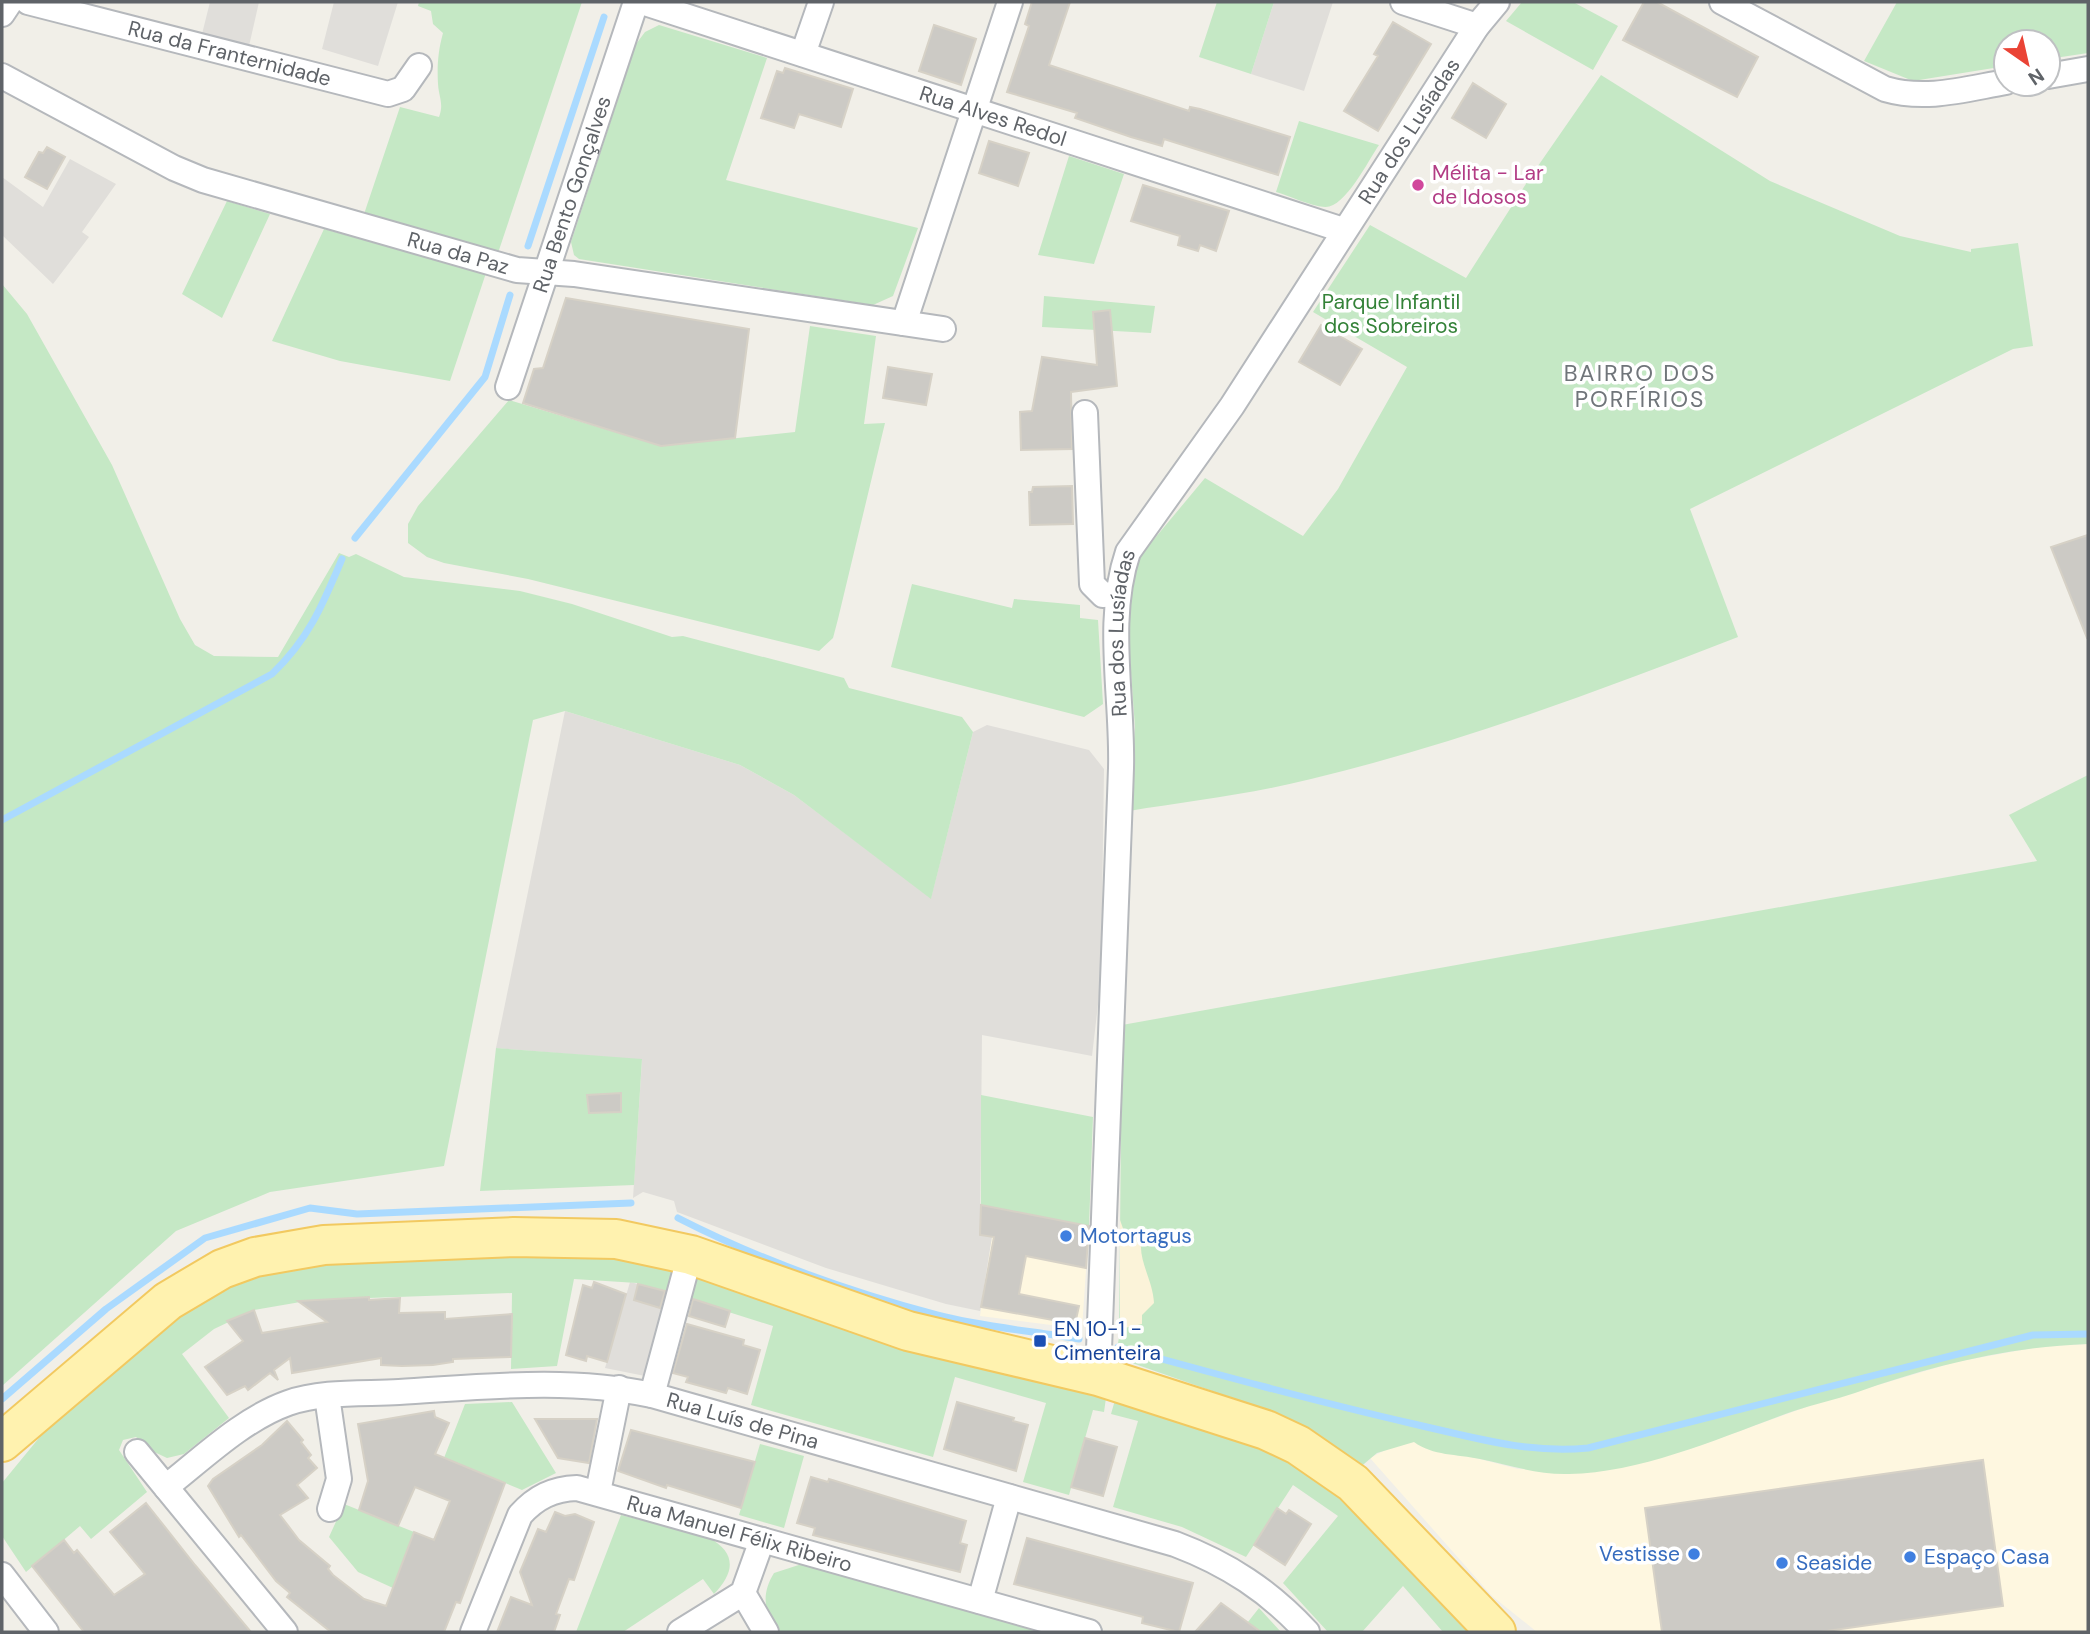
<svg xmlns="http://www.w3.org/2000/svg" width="2090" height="1634" font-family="'DM Sans',sans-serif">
<rect width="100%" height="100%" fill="#f1efe8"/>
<path fill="#fef7e0" d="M981,1205L1089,1226L1082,1329L980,1316L992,1237L980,1235Z
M2088,1344V1632H1537L1492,1596L1370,1458L1395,1445L1414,1442L1518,1469L1603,1471L1690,1449L1817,1403L1956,1362L2044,1346Z"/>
<path fill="#e0deda" d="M210,2H259L249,46L202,34Z
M334,2H398L378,66L322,49Z
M1274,2H1333L1304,91L1251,74Z
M70,159L116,184L82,232L89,237L53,284L2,235V177L43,207Z
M565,711L740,765L794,795L931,898L973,732L987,725L1089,750L1104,769L1101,979L1092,1056L982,1035L980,1235L992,1237L980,1311L946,1304L826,1268L677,1212L674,1201L643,1192L633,1198L642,1060L496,1048Z
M630,1282L674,1293L650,1377L605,1368Z"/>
<path fill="#c5e8c5" d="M419,2H582L498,253L363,217L400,107L439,117C444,104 439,98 438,84C437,66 438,51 443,33L433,24L431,11L418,6Z
M1217,2H1274L1251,74L1199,57Z
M1522,2H1573L1618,26L1593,70L1506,21Z
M1897,2H2088V53L2048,59V42H2006V66L1913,81L1864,61Z
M659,25L767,58L726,180L918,228L893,296L873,305L579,259L574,255L571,242L636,44L645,32Z
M1601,75L1770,181L1900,236L1971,252V249L2018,243L2033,346L2013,349L1690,509L1738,637C1599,691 1457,744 1311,779C1252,794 1189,801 1129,811L1135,727L1127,618L1135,562L1205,478L1303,536L1338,489L1407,367L1313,312L1370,225L1466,278L1531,176Z
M1299,121L1379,145C1368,161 1345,208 1325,207C1309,206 1291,196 1276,192Z
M1069,156L1124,174L1094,264L1038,255Z
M227,201L270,214L222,318L182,294Z
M324,229L486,273L450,381L340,361L272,341Z
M2,284L27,314L112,465L180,619L195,645L214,656L278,657L339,553L349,557L356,554L404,577L520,591L572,604L672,637L683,636L844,678L849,688L962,717L973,732L931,899L794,795L740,765L565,711L533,720L444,1166L270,1192L176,1231L2,1386Z
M1044,296L1155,306L1151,333L1042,327Z
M810,326L876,336L864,424L885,423L838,619L833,638L819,651L528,579L444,563L427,557L408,543V524L418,506L509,400L661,446L795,432Z
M912,584L1012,608L1014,599L1080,605V618L1098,620L1103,704L1084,717L891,667Z
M2088,775V1344C2007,1347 1931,1366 1855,1393C1835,1400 1814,1404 1794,1411C1724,1436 1643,1473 1569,1474C1538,1475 1509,1465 1480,1459C1457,1454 1433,1456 1414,1442L1377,1453L1358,1469L1318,1438L1275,1413L1115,1357L1119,1338L1122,1025L2037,861L2009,815Z
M496,1048L642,1059L634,1185L480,1191Z
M981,1095L1093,1117L1089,1226L981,1205Z
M513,1256L613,1258L682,1270L875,1341L1106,1398L1104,1412L1093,1410L1069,1495L1023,1482L1046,1403L955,1377L933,1457L751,1405L773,1326L637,1283L574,1279L557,1366L511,1369L512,1293L312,1300L254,1310L214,1329L182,1354L229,1418L184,1454L167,1458L150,1450L136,1437L123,1440L119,1450L147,1492L91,1539L80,1526L26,1572L2,1536V1483L48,1427L178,1316L236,1282L257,1275L328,1262Z
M1115,1400C1196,1422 1290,1449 1353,1507C1395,1546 1430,1592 1470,1632H1443L1403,1586L1362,1632H1328L1283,1583L1338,1516L1293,1485L1246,1557L1182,1527L1113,1507L1138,1421L1111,1414Z
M512,1402L556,1473L522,1490L444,1458L465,1404Z
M760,1444L804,1456L784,1528L739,1515Z
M344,1504L414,1532L393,1588L358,1572L329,1537Z
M621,1515L708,1537C737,1553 735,1572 714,1594L703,1579L623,1632H576Z
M808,1562L1048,1632H777C764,1611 761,1594 774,1573Z
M1259,1608L1281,1632H1240Z"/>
<path fill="#fbf3d9" d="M1120,1220L1125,1234L1141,1245C1140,1263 1153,1282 1154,1303L1142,1315V1324L1120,1329Z"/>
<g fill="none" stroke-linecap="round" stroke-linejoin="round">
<path stroke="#aadaff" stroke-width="7" d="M528,246L604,17
M355,538L485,377L510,295
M2,820L272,674C309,639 323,604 342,559
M678,1218C760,1260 847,1291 937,1315C983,1327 1032,1331 1079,1339
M1118,1347C1216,1374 1314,1401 1414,1424C1472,1437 1527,1454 1588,1448L2033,1335L2088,1334
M2,1399L106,1309L205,1238L310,1208L357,1214L631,1203"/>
</g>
<path fill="#cccac5" stroke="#d6d1c6" stroke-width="2" d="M1032,2H1070L1049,65L1189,111L1190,107L1200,109L1290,137L1278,175L1164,139L1162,146L1131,137L1075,118L1077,113L1007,92L1029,26L1025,24Z
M1644,2H1657L1758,57L1737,97L1623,40Z
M1393,22L1431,44L1378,131L1344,111L1378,56L1374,54Z
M934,25L976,39L961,85L919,71Z
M785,68L853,89L841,127L799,114L794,128L761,118L777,71L783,73Z
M1473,83L1506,104L1486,138L1452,118Z
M989,141L1029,153L1018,186L979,173Z
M47,147L65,157L47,189L25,177L39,152L43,153Z
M1143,185L1229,211L1216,251L1200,245L1198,251L1178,245L1180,236L1131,221Z
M566,298L749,329L735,438L661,446L523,403L534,369L543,368Z
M1110,310L1117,386L1071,392L1072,449L1021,450L1020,412L1032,411L1042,357L1097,365L1093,312Z
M1321,325L1362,349L1340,385L1299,362Z
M888,367L932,374L926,405L883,398Z
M1072,486L1073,524L1030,525L1029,492H1032L1033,487Z
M2088,535V638H2087L2051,547Z
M621,1093V1112L589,1113L587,1095Z
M981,1205L1089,1226L1086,1268L1026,1256L1019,1294L1079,1306L1075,1324L981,1307L994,1237L980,1235Z
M594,1282L626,1294L607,1362L587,1356L586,1361L566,1355L583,1285L592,1288Z
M638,1284L665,1291L660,1308L634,1300Z
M369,1297V1300L400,1298L399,1313L445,1312V1319L512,1314L511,1357L453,1359V1362L433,1365L402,1366L381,1365V1358L292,1373L290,1358L274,1370L278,1380L270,1373L248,1390L245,1386L227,1395L205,1367L243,1341L227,1321L254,1310L262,1333L327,1322L298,1301Z
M693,1299L730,1311L725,1327L689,1316Z
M687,1324L744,1340L743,1345L760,1350L747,1394L728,1388L726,1393L686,1382L688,1377L673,1373Z
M957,1402L1014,1418L1013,1421L1028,1425L1016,1471L944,1449Z
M434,1411L435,1417L449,1423L435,1454L505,1483L460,1603L456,1602L444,1632H331L287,1597L290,1593L276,1581L241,1535L239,1537L208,1486L213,1479L262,1445L287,1421L303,1440L301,1442L311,1455L308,1458L317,1468L297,1485L308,1498L280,1515L299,1540L330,1566L328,1569L333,1575L364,1599L386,1606L414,1532L434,1540L450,1501L415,1487L398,1526L359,1510L368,1481L358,1424Z
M535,1419H597L589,1463L558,1458Z
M631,1430L755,1462L741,1508L667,1485L666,1488L618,1471Z
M1085,1438L1117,1447L1103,1496L1071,1487Z
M1983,1460L2003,1606L1820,1632H1662L1645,1508Z
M811,1477L828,1482L829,1479L966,1521L960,1543L967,1545L960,1572L813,1535L815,1528L797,1523Z
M146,1503L195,1565L251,1632H84L32,1566L64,1540L74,1553L77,1550L114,1595L145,1574L110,1532Z
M1277,1508L1286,1514L1289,1510L1311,1524L1285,1565L1254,1545Z
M555,1512L565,1516L575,1514L594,1522L574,1580L569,1579L556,1614L560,1615L554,1632H497L511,1597L532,1605L520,1572L538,1529L546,1532Z
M1027,1538L1193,1583L1179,1632L1142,1623L1143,1617L1014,1584Z
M1221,1603L1261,1632H1195Z"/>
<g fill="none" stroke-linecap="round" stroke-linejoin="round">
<g stroke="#b5b8bc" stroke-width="28">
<g id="street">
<path id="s1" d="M28,2L388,94L403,89L419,66"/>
<path id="s2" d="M642,2L1343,230"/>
<path d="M1403,2L1477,26"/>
<path d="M1722,2L1885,89C1926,101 1965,89 2006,82"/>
<path d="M2,14L10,2"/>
<path d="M803,54L821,2"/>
<path id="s3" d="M2,76L174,168L203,180L517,270L574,274L943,329"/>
<path d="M2048,76L2088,69"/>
<path d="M904,323L1010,2"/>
<path id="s4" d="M508,387L636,2"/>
<path d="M1085,413L1092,584L1103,595L1118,594"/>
<path id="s5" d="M1098,1376C1106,1174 1114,971 1121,768C1123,697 1105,620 1128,552L1232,406L1477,26L1497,2"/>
<path d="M652,1395L686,1269"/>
<path d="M327,1396L339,1479L330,1509"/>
<path d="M137,1452L285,1632"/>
<path id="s6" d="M166,1487C203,1458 243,1419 288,1403C322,1391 363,1394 399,1392C483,1387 568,1377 652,1395L1175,1544C1228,1564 1269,1591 1307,1632"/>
<path d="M598,1492L619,1388"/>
<path d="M2,1575L46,1632"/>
<path d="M743,1593L766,1632"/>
<path d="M980,1601L1009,1497"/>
<path id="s7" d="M473,1632L520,1515C536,1497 553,1489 577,1488L1089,1632"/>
<path d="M680,1632L743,1593L762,1540"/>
</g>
</g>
<g stroke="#f2c960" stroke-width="42">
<path id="primary" d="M2,1442L168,1301L222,1269L255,1257L324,1245L514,1237L616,1239L691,1255L908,1331L1098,1376L1266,1430L1298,1445L1353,1483L1496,1632"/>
</g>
<use href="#street" stroke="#fff" stroke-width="24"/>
<use href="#primary" stroke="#fff2af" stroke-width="38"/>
</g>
<circle fill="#d1479c" stroke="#fff" stroke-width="2.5" cx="1418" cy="185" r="7"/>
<g fill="#3f7fe0" stroke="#fff" stroke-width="2.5">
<circle cx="1066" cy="1236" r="7"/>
<circle cx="1694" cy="1554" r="7"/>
<circle cx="1910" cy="1557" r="7"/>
<circle cx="1782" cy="1563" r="7"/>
</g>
<rect fill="#1a4fb4" stroke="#fff" stroke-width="2.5" x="1033" y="1334" width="14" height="14" rx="3.5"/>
<g text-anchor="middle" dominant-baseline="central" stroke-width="7" stroke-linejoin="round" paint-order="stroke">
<g font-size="21" fill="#5f6368" stroke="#fff">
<text stroke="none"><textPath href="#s1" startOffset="208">Rua da Franternidade</textPath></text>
<text stroke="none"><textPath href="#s2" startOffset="369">Rua Alves Redol</textPath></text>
<text stroke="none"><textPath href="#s5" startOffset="1332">Rua dos Lusíadas</textPath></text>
<text stroke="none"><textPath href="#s4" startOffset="203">Rua Bento Gonçalves</textPath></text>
<text stroke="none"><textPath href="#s3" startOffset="492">Rua da Paz</textPath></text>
<text stroke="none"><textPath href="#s5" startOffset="744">Rua dos Lusíadas</textPath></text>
<text stroke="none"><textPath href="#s6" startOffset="609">Rua Luís de Pina</textPath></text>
<text stroke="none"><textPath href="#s7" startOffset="360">Rua Manuel Félix Ribeiro</textPath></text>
</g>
<g font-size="21" fill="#b23c85" stroke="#fff" text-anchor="start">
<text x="1432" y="173">Mélita - Lar<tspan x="1432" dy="24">de Idosos</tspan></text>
</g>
<g font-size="21" fill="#348238" stroke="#fff">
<text x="1391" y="302">Parque Infantil<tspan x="1391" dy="24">dos Sobreiros</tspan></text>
</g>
<g font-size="21" fill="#366cbe" stroke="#fff" text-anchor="start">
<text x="1080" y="1236">Motortagus</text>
<text x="1680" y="1554" text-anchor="end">Vestisse</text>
<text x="1924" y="1557">Espaço Casa</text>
<text x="1796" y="1563">Seaside</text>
</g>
<g font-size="21" fill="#164399" stroke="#fff" text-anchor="start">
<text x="1054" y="1329">EN 10-1 -<tspan x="1054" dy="24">Cimenteira</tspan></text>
</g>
<g font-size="23" letter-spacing="2" fill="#70757a" stroke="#fff">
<text x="1640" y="373">BAIRRO DOS<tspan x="1640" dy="26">PORFÍRIOS</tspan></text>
</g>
</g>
<rect width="2090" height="1634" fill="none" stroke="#5f6368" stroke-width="7"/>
<g transform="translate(2027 63) rotate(146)"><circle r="33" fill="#ffffff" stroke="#bfc1c3" stroke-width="2"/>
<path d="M0-5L12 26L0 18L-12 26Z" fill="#ea4335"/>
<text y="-10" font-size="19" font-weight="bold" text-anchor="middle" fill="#5f6368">N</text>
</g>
</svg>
